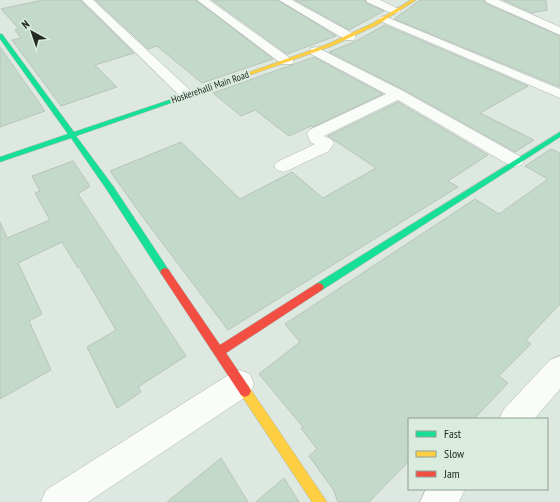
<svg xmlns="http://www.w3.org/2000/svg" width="560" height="502" font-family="'PT Sans Narrow',sans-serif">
<rect width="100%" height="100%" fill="#dde8e0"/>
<path fill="#c3d9ca" stroke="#bac3bc" d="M43,0H80L134,53L95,65L117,87L61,106L12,40L21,38L15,30L19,29L1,9Z
M95,0H196L273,59L202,83L157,46L148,49Z
M212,0H278L336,36L287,54Z
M295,0H365L366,3L384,11L349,30Z
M420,0H484L485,3L560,36V87L394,19Z
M503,0H546L547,10L532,13Z
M385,25L528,86L480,113L534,140L515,152L404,90L329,52L354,42Z
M0,47L45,111L0,127Z
M314,57L383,94L313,127L311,126L289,136L255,110L241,116L213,93Z
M398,102L488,155L448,181L458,187L228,330L142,216L110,171L181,142L240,199L292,172L323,198L376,168L328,136Z
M551,149L560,153V304L526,340L531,344L499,376L508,383L474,419H409V461L369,502H338L333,489L309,456L317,449L301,428L303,427L259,374L300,342L285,324L475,199L499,214L548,179L525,166Z
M73,161L90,186L78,194L186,356L138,387L141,392L117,408L87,347L116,330L79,267L78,268L62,242L18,263L42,314L29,321L51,370L0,399V222L7,238L50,220L35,193L40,191L32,176Z
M221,458L248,502H167Z
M284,478L299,502H256Z"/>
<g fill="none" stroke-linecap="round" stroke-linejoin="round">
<g stroke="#acb4ae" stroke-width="1">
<path id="street" d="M82,0H93L192,92L194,95L192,98L187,99L182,98Z
M197,0H209L294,61L292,64H282Z
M279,0H292L354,34L356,37L354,40H346Z
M366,0H380L399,9L401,11L395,14L391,13L367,2Z
M485,0H499L560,27V35L486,2Z
M384,16L560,89V98L380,21L378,19L380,17Z
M316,47L403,91L521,157L524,161L521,165L515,167L509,165L398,100L324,136L331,139L334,143L329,151L289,170L283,172L277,170L274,166L277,162L315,144L311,143L307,134L309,130L386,94L311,54L310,51L311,48Z
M560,356V389L534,419H499L504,409L550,360Z
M240,370L250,374L254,384L250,394L88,502H41L46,490L230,374Z
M426,489H465L459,502H420Z"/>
</g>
<g stroke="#acb4ae" stroke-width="1">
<path id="fast" d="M0,34H2L74,132L184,95H188V97L76,136L113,186L168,269L170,272L168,275H162L107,190L71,138L0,162V157L68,134L0,39Z
M560,132V137L322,290L319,291L316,290L314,287L316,284Z"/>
</g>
<g stroke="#acb4ae" stroke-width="1">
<path id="slow" d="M411,0H416L377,25L332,46L188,97L183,96L328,44L373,23Z
M245,385L249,387L327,502H312L241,395L239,391L241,387Z"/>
</g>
<g stroke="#acb4ae" stroke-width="1">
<path id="jam" d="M165,268L168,269L220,345L316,284L319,283L322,284L324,287L322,290L226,353L249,387L251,391L249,395L245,397L241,395L162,275L160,272L162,269Z"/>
</g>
<use href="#street" fill="#fafcfa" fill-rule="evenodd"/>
<use href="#fast" fill="#16e098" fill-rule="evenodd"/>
<use href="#slow" fill="#ffcf43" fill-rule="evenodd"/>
<use href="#jam" fill="#f24e42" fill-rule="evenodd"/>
</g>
<g text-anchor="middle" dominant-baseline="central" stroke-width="4" stroke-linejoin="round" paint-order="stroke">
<g font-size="10" fill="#232a25" stroke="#d9ecde">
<text transform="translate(210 87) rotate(-19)">Hoskerehalli Main Road</text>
</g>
</g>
<rect x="408" y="418" width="140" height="72" fill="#d9ecde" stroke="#909e94"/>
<rect x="416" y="431" width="20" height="6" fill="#16e098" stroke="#909e94"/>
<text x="444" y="438" font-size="12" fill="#232a25">Fast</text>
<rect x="416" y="451" width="20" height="6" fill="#ffcf43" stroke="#909e94"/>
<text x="444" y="458" font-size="12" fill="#232a25">Slow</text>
<rect x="416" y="471" width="20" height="6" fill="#f24e42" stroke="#909e94"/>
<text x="444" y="478" font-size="12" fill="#232a25">Jam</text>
<g transform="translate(32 32) rotate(320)" stroke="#d9ecde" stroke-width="3" paint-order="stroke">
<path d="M0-3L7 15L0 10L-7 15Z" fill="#232a25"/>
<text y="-6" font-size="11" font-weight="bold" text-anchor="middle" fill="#232a25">N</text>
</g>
</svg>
